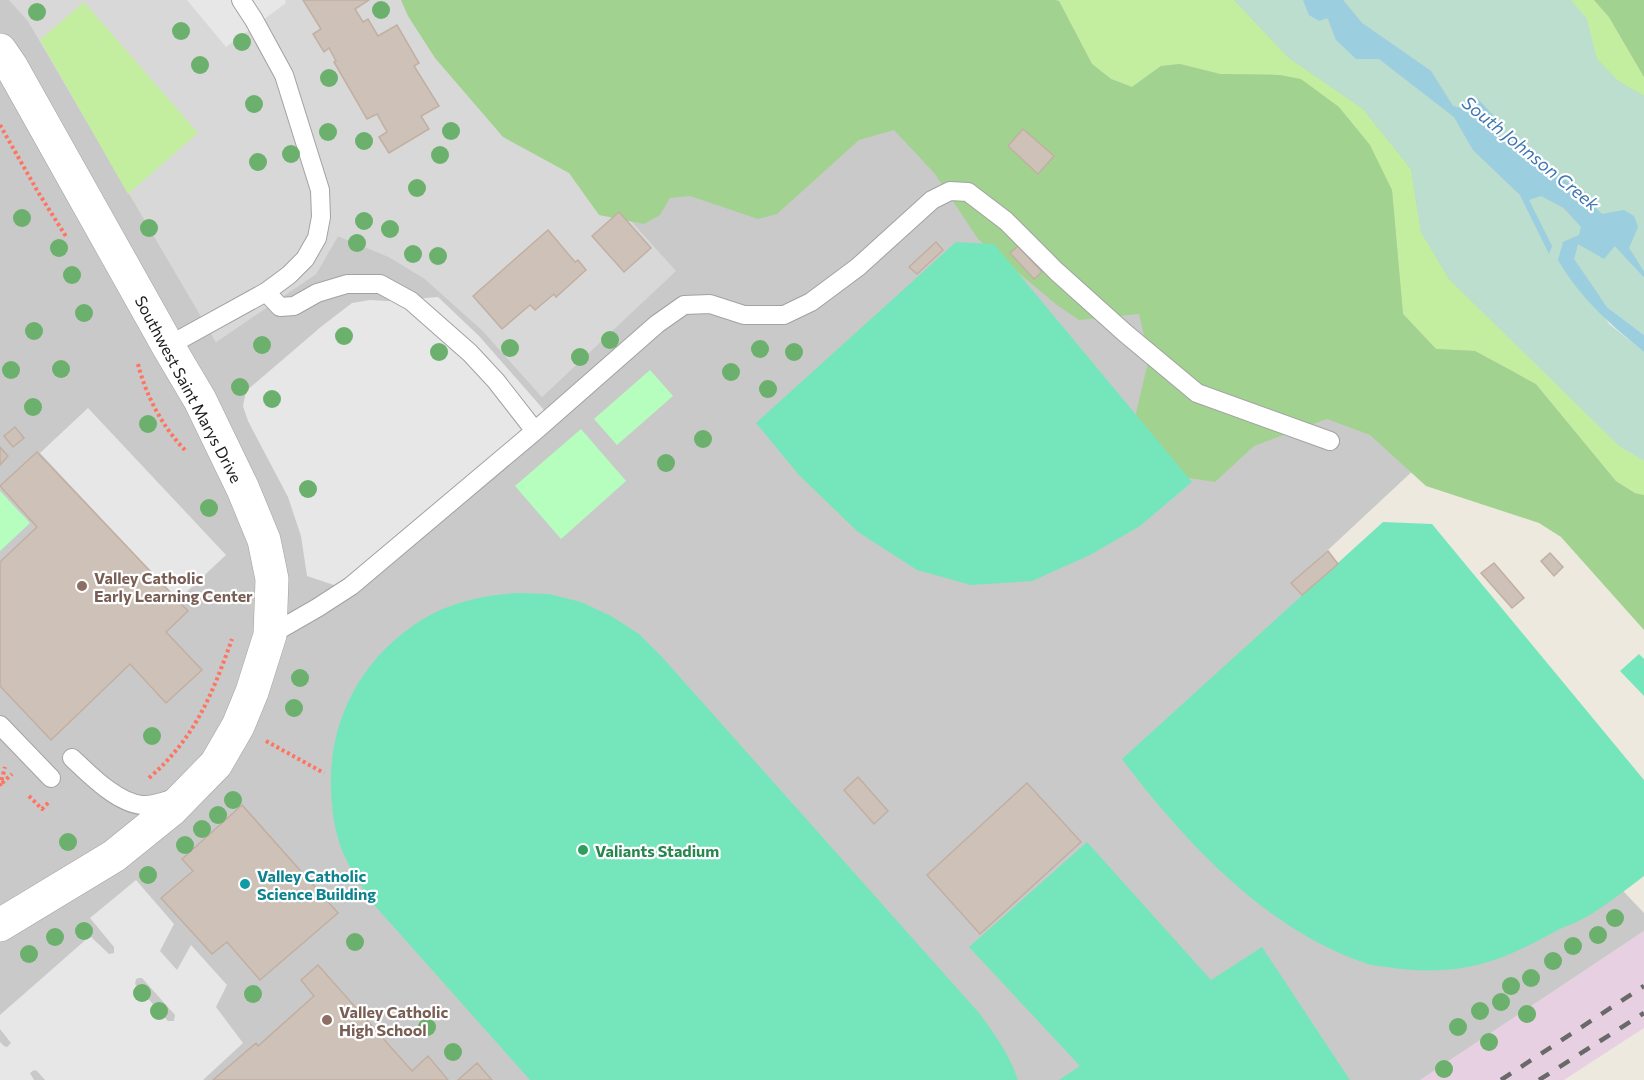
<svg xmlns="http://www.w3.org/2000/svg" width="1644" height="1080" font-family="Commissioner,sans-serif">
<rect width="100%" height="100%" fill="#eee9df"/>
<path fill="#d9d8d8" d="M9,0H432L677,271L542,397L483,331L425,279L389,257L338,236L316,274L216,342L28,21Z"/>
<path fill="#e8d0e3" d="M1644,931V1028L1564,1080H1420Z"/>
<path fill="#c9c9c9" d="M0,0H9L28,21L216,342L316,274L338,236L389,257L425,279L483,331L542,397L676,271L432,0H1644V255L1313,564L1644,913V931L1420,1080H0Z"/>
<path fill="#c4ee9f" d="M1055,0H1234L1289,58L1363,109L1411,169L1421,232L1449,279L1619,445L1644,461V495L1635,493L1616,481L1536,384L1475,351L1436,349L1403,314L1392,190L1280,75L1220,74L1180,64L1161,66L1132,87L1111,79L1092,64L1059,1Z
M1571,0H1594L1609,17L1644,77V96L1618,81L1597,59L1592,45Z
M84,2L198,133L128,194L40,40Z"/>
<path fill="#a2d290" d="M401,0H1055L1059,1L1092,64L1111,79L1132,87L1161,66L1180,64L1220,74L1280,75L1301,79L1339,107L1370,145L1392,190L1403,314L1436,349L1475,351L1536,384L1616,481L1635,493L1644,495V630L1561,537L1539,523L1426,486L1370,435L1327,419L1254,446L1215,482L1169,475L1139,435L1136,413L1149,358L1139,314L1079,320L1057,305L978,239L935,174L894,130L859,140L777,214L758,219L690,196L670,198L660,215L644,224L599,215L569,173L503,137L435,58L408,16Z
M1594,0H1644V77L1609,17Z"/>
<path fill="#bbdece" d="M1234,0H1303L1309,15L1327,18L1336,40L1378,58L1454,117L1473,150L1520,195L1549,253L1552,246L1528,200L1541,195L1563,208L1581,227L1579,235L1563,242L1609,324L1644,352V461L1619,446L1449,279L1421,232L1411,169L1363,109L1289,58Z
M1343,0H1571L1587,19L1597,59L1618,81L1644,96V271L1629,248L1638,227L1624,210L1602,214L1531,148L1494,134L1463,109L1453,106L1431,71L1362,23Z
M1578,244L1604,258L1615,246L1644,278V335L1607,307L1574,259Z"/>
<path fill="#b6febd" d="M650,370L673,396L617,445L594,419Z
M581,429L626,481L561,539L515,486Z
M0,491L30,523L0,551Z"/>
<path fill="#75e6bc" d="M956,242L994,244L1192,482L1140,526L1090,555L1032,581L971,585L917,570L858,532L799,475L756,423Z
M1383,522L1432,524L1644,780V876C1627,889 1610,902 1593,913C1581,921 1568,925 1556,931C1532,944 1508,957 1481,964C1450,972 1418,972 1387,967C1380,966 1372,966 1365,963C1267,931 1182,839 1122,759Z
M516,593L549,594L581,602L611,616L639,634L662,657L980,1014C995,1035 1010,1055 1018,1080H530L376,907C364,890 352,873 343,853C337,838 333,820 332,804C324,729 357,661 420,621C450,602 482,596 516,593Z
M1639,654L1644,659V696L1620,671Z
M1087,842L1211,980L1262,947L1350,1080H1059L1080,1066L969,947Z"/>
<path fill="#e7e7e7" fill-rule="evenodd" d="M187,0H285L286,3L226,47Z
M438,297L479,336L544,410L411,528L337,586L307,576L301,536L288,497L248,421L243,406L246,391L322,326L352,303L370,300L387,301Z
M88,408L226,555L178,600L40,453Z
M136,880L174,924L160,951L177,970L191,945L227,985L216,1007L243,1043L203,1080H45L37,1071L34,1070L30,1073L34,1080H0V1042L4,1046L7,1047L11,1043L0,1029V1015L90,936L109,954L114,953V947L90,918ZM139,978H142L175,1015L174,1021H168L135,984L136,979Z"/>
<path fill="#9bcfe0" d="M1303,0H1343L1362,23L1431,71L1453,106L1463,109L1465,100L1477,98L1493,115L1494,134L1531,148L1602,214L1624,210L1634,216L1638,227L1629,248L1644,271V278L1615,246L1604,259L1578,244L1574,259L1607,307L1644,335V352C1610,324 1580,298 1558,260L1563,242L1579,235L1581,227L1564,208L1541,196L1529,200L1552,246L1549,254L1520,195L1473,150L1454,117L1379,59H1356L1336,40L1328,18L1319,21L1309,15Z"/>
<path fill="#cec2b8" stroke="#c1afa1" stroke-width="1.5" d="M303,0H369L355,9L363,22L368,19L378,36L397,25L419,63L414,66L439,106L421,116L429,129L389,153L379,137L387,132L377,114L367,119L334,62L336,61L329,48L324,52L313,34L321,29Z
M1023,129L1054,156L1038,174L1008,146Z
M619,212L651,248L624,272L592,236Z
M548,230L575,262L578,260L586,270L556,297L554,294L535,310L530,305L502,329L473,296Z
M936,242L943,250L917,274L909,267Z
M1018,246L1042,272L1034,279L1010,253Z
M15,427L24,438L13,447L4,436Z
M0,447L8,456L0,465Z
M37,452L188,611L166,632L202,670L166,703L130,664L51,740L0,686V562L37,527L0,486Z
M1328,551L1338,564L1302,595L1291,583Z
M1550,553L1563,567L1554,576L1541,561Z
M1494,563L1524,598L1512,608L1481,573Z
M858,777L888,811L874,824L844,790Z
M1027,783L1081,842L980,934L927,875Z
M242,805L338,913L260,980L227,942L212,954L161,898L193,871L182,859Z
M318,965L412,1071L428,1056L448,1080H213L256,1043L258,1046L314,996L301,980Z
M477,1063L492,1080H458Z"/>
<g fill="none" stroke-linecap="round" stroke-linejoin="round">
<g stroke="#a2a2a2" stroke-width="20">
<path id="service" d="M266,292L280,307L294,306L317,293L347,284H380L411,301L470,353L496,381L535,431
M168,346L266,292L289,275L305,259L317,238L321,217L320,190L284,75L254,20L241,0
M270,635L317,608L351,586L535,431L657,324L684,305L710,304L744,315H784L811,302L858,267L932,200L950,191L968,192L1006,221L1056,271L1125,333L1197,393L1330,441
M0,725L51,778
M72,758C89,774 117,803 142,805C153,806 165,801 175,798"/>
</g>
<g stroke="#a2a2a2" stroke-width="34">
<path id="minor" d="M0,50L11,66L168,346L200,400L243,489L264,540L272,579L270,635L252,692L238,726L216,764L171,810L114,856L0,925"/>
</g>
<path stroke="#ff735f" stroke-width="4" stroke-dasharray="3 3" stroke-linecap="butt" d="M0,125L38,192L67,238
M138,364C146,396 163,428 186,451
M266,741L324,773
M149,778C195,738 212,695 232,639
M2,783L12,774
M0,786L5,767
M29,796L42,809L49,802"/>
<use href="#service" stroke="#fff" stroke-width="18"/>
<use href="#minor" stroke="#fff" stroke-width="33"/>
<path stroke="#696969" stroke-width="4.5" stroke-dasharray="12 12" stroke-linecap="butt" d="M1501,1080L1644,986
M1539,1080L1644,1013"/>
</g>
<g fill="#6cb06d">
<circle cx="381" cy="10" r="9"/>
<circle cx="37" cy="12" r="9"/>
<circle cx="181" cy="31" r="9"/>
<circle cx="242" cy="42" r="9"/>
<circle cx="200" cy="65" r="9"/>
<circle cx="329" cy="78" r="9"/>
<circle cx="254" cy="104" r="9"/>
<circle cx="451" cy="131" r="9"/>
<circle cx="328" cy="132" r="9"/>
<circle cx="364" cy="141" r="9"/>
<circle cx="291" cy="154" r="9"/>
<circle cx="440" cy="155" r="9"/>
<circle cx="258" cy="162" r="9"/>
<circle cx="417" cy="188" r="9"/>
<circle cx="22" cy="218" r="9"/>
<circle cx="364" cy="221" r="9"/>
<circle cx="149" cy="228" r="9"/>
<circle cx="390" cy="229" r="9"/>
<circle cx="357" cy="243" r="9"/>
<circle cx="59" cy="248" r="9"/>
<circle cx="413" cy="254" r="9"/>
<circle cx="438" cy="256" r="9"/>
<circle cx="72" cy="275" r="9"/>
<circle cx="84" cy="313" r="9"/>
<circle cx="34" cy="331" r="9"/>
<circle cx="344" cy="336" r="9"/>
<circle cx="610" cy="340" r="9"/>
<circle cx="262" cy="345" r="9"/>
<circle cx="510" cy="348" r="9"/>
<circle cx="760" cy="349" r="9"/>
<circle cx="439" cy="352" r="9"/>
<circle cx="794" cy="352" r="9"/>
<circle cx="580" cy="357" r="9"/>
<circle cx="61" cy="369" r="9"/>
<circle cx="11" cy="370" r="9"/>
<circle cx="731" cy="372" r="9"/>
<circle cx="240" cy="387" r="9"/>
<circle cx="768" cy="389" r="9"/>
<circle cx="272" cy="399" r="9"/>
<circle cx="33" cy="407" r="9"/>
<circle cx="148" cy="424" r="9"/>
<circle cx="703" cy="439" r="9"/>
<circle cx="666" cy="463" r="9"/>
<circle cx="308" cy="489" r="9"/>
<circle cx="209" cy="508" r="9"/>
<circle cx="300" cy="678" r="9"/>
<circle cx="294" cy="708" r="9"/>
<circle cx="152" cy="736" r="9"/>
<circle cx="233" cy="800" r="9"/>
<circle cx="218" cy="815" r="9"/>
<circle cx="202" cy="829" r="9"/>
<circle cx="68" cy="842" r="9"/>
<circle cx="185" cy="845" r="9"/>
<circle cx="148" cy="875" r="9"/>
<circle cx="1615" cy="918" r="9"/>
<circle cx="84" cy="931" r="9"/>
<circle cx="1598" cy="935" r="9"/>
<circle cx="55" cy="937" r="9"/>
<circle cx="355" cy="942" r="9"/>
<circle cx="1573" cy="946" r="9"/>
<circle cx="29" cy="954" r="9"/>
<circle cx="1553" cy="961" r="9"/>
<circle cx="1531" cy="978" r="9"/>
<circle cx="1511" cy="986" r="9"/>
<circle cx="142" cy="993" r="9"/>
<circle cx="253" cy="994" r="9"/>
<circle cx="1501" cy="1002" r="9"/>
<circle cx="159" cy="1011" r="9"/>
<circle cx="1480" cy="1011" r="9"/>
<circle cx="1527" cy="1014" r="9"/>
<circle cx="427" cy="1027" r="9"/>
<circle cx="1458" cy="1027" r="9"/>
<circle cx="1489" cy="1042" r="9"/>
<circle cx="453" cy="1052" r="9"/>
<circle cx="1444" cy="1069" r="9"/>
</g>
<g fill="#8d6e63" stroke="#fff" stroke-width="2">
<circle cx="82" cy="586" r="6"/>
<circle cx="327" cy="1020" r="6"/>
</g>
<circle fill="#2e9e5b" stroke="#fff" stroke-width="2" cx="583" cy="850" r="6"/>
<circle fill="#0f9aa8" stroke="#fff" stroke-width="2" cx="245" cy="884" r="6"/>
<g text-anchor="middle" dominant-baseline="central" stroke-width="4.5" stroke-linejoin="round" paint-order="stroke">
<g font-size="16" fill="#1b1b1b" stroke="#fff">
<text transform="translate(189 389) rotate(62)">Southwest Saint Marys Drive</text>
</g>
<g font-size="16" font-weight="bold" fill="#785e54" stroke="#fff" text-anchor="start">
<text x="94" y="577">Valley Catholic<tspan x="94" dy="18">Early Learning Center</tspan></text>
<text x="339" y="1011">Valley Catholic<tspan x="339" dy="18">High School</tspan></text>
</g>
<g font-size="16" font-weight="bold" fill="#27864d" stroke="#fff" text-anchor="start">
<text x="595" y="850">Valiants Stadium</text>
</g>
<g font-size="16" font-weight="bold" fill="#0d838f" stroke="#fff" text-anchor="start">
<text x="257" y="875">Valley Catholic<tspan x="257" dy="18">Science Building</tspan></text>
</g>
<g font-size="18" font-style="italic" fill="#4077b2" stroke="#fff">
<text transform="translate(1531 153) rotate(39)">South Johnson Creek</text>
</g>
</g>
</svg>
